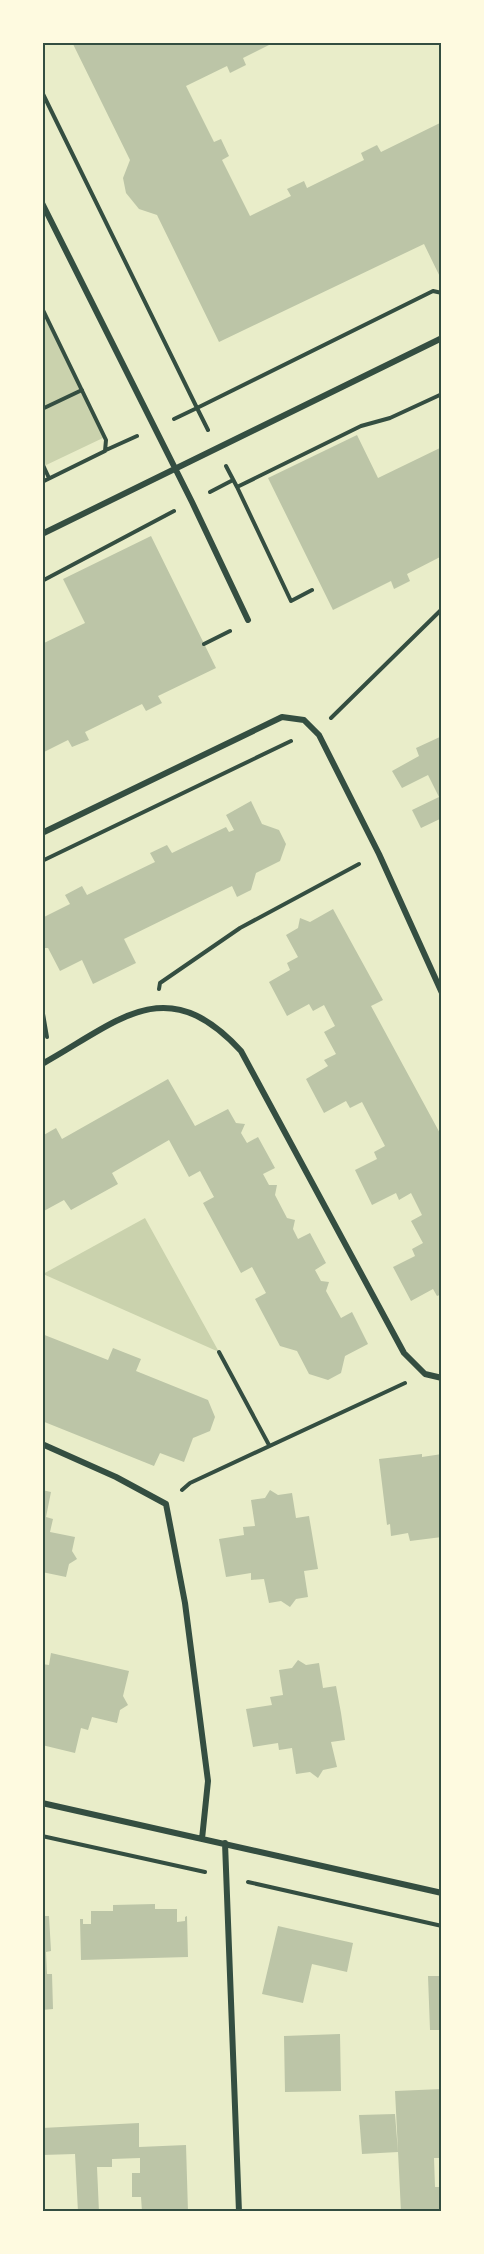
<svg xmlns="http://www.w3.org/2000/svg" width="484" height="2254" font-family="'IBM Plex Sans',sans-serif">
<rect width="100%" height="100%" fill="#e9edc9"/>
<path fill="#cad2ad" d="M42,306L105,437L42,467Z
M145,1218L219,1352L43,1274Z"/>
<path fill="#bcc5a7" d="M72,42H275L243,58L246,65L230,73L227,66L186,86L214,142L221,139L229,156L222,160L250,216L291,196L287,189L304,181L307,188L364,160L361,153L377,145L381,152L442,122V281L424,244L219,342L157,215L139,209L126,193L123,178L130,160Z
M357,435L378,478L442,447V556L407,574L410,581L394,589L391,581L333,610L268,478Z
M151,536L216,668L158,696L162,703L146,711L142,704L85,732L89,740L72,747L68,740L42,753V644L85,623L63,579Z
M442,736V818L421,828L412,810L439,797L428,775L402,788L392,771L419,756L416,748Z
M251,801L262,824L279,830L286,844L280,861L256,873L251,890L237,897L232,886L124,939L136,963L93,984L82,960L60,971L48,948H42V918L70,904L65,895L82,886L87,895L155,862L150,853L167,845L172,853L226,827L229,832L234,830L226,815Z
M333,909L383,1000L371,1006L442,1137V1294L437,1296L433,1289L411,1301L393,1267L415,1256L412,1249L423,1243L411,1221L422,1215L411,1193L399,1200L396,1193L372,1205L355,1170L377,1159L374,1152L385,1146L362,1102L350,1108L346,1101L324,1113L306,1079L328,1066L324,1060L336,1054L324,1032L335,1026L324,1005L313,1011L309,1004L287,1016L269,982L290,970L287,963L298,957L286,935L298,928L300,918L310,922Z
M168,1079L195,1126L228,1109L236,1123L245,1124L241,1133L247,1143L258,1137L275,1168L263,1174L269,1185H277L275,1195L287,1218L295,1220L293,1229L298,1239L310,1233L326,1263L315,1270L321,1281L329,1282L326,1291L341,1318L352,1312L368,1344L345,1356L341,1373L328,1380L309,1374L297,1351L280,1346L255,1299L266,1293L252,1267L241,1273L203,1203L214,1197L200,1171L189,1177L169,1140L112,1173L118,1184L71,1210L64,1200L42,1212V1136L56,1128L62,1139Z
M42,1334L108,1360L113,1348L141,1359L136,1371L208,1400L215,1417L210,1431L193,1438L184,1462L160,1453L154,1466L42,1421Z
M422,1454V1457L442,1454V1537L410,1541L408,1533L391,1536L390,1524L387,1525L379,1459Z
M42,1490L51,1492L46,1517L53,1519L50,1532L75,1537L72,1551L77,1559L69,1564L66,1577L42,1572Z
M270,1490L278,1495L292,1493L296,1518L309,1516L318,1569L304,1571L308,1597L296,1599L290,1607L281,1601L269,1603L264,1579L251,1580V1573L226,1577L219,1539L244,1535L243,1527L255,1526L251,1500L265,1498Z
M51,1653L129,1671L123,1696L128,1705L120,1710L117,1723L92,1717L88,1730L81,1728L75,1753L42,1745V1664L49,1665Z
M298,1660L306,1665L319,1663L323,1688L336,1686L341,1713L345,1740L331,1742L337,1767L323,1770L318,1778L310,1772L296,1774L292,1748L279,1750L278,1743L253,1747L246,1709L272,1705L270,1697L283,1695L279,1670L292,1668Z
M155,1904V1909H177V1922L185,1921V1917L187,1916L188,1957L81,1960L80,1919H83V1924H91V1911H113V1905Z
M42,1916H49L51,1951L46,1952L47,1974H52L53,2009L42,2010Z
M278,1926L353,1943L347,1972L312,1964L303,2003L262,1994Z
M428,1976H442V2030H430Z
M340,2034L341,2091L285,2092L284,2036Z
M442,2089V2158H434L435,2187H442V2212H401L395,2091Z
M395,2114L398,2152L362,2154L359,2115Z
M139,2123V2147L186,2145L188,2212H142L141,2197H132V2173H140V2158L112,2159V2167H97L99,2212H78L75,2154L42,2155V2128Z"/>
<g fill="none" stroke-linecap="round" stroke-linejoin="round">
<path stroke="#344e41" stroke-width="4" d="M42,43L43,42
M42,92L197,408L433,291L442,293
M42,308L106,440L105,451L42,482
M42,409L82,390
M174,419L197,408L208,430
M106,450L137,436
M42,463L49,478
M226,466L237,487
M210,492L233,480
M42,581L174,511
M312,590L291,601L237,487L361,426L390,418L442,394
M204,644L230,631
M331,718L442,609
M42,861L291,741
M159,989L160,983L240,928L359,864
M42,1008L47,1037
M219,1352L269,1445
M182,1490L190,1483L405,1383
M42,1836L205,1872
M248,1882L442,1926"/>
<path stroke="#344e41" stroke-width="6" d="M42,203L192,502L248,620
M42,534L442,338
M42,833L282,717L304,720L319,735L379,854L442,993
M42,1064C118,1022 166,969 241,1051L404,1353L425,1374L442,1378
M42,1444L116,1477L166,1504L185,1603L208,1781L202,1839
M42,1803L442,1893
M225,1843L239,2212"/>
</g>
<rect width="484" height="2254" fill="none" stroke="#fefae0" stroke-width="87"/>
<rect x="44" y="44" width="396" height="2166" fill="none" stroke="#344e41" stroke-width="2"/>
</svg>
